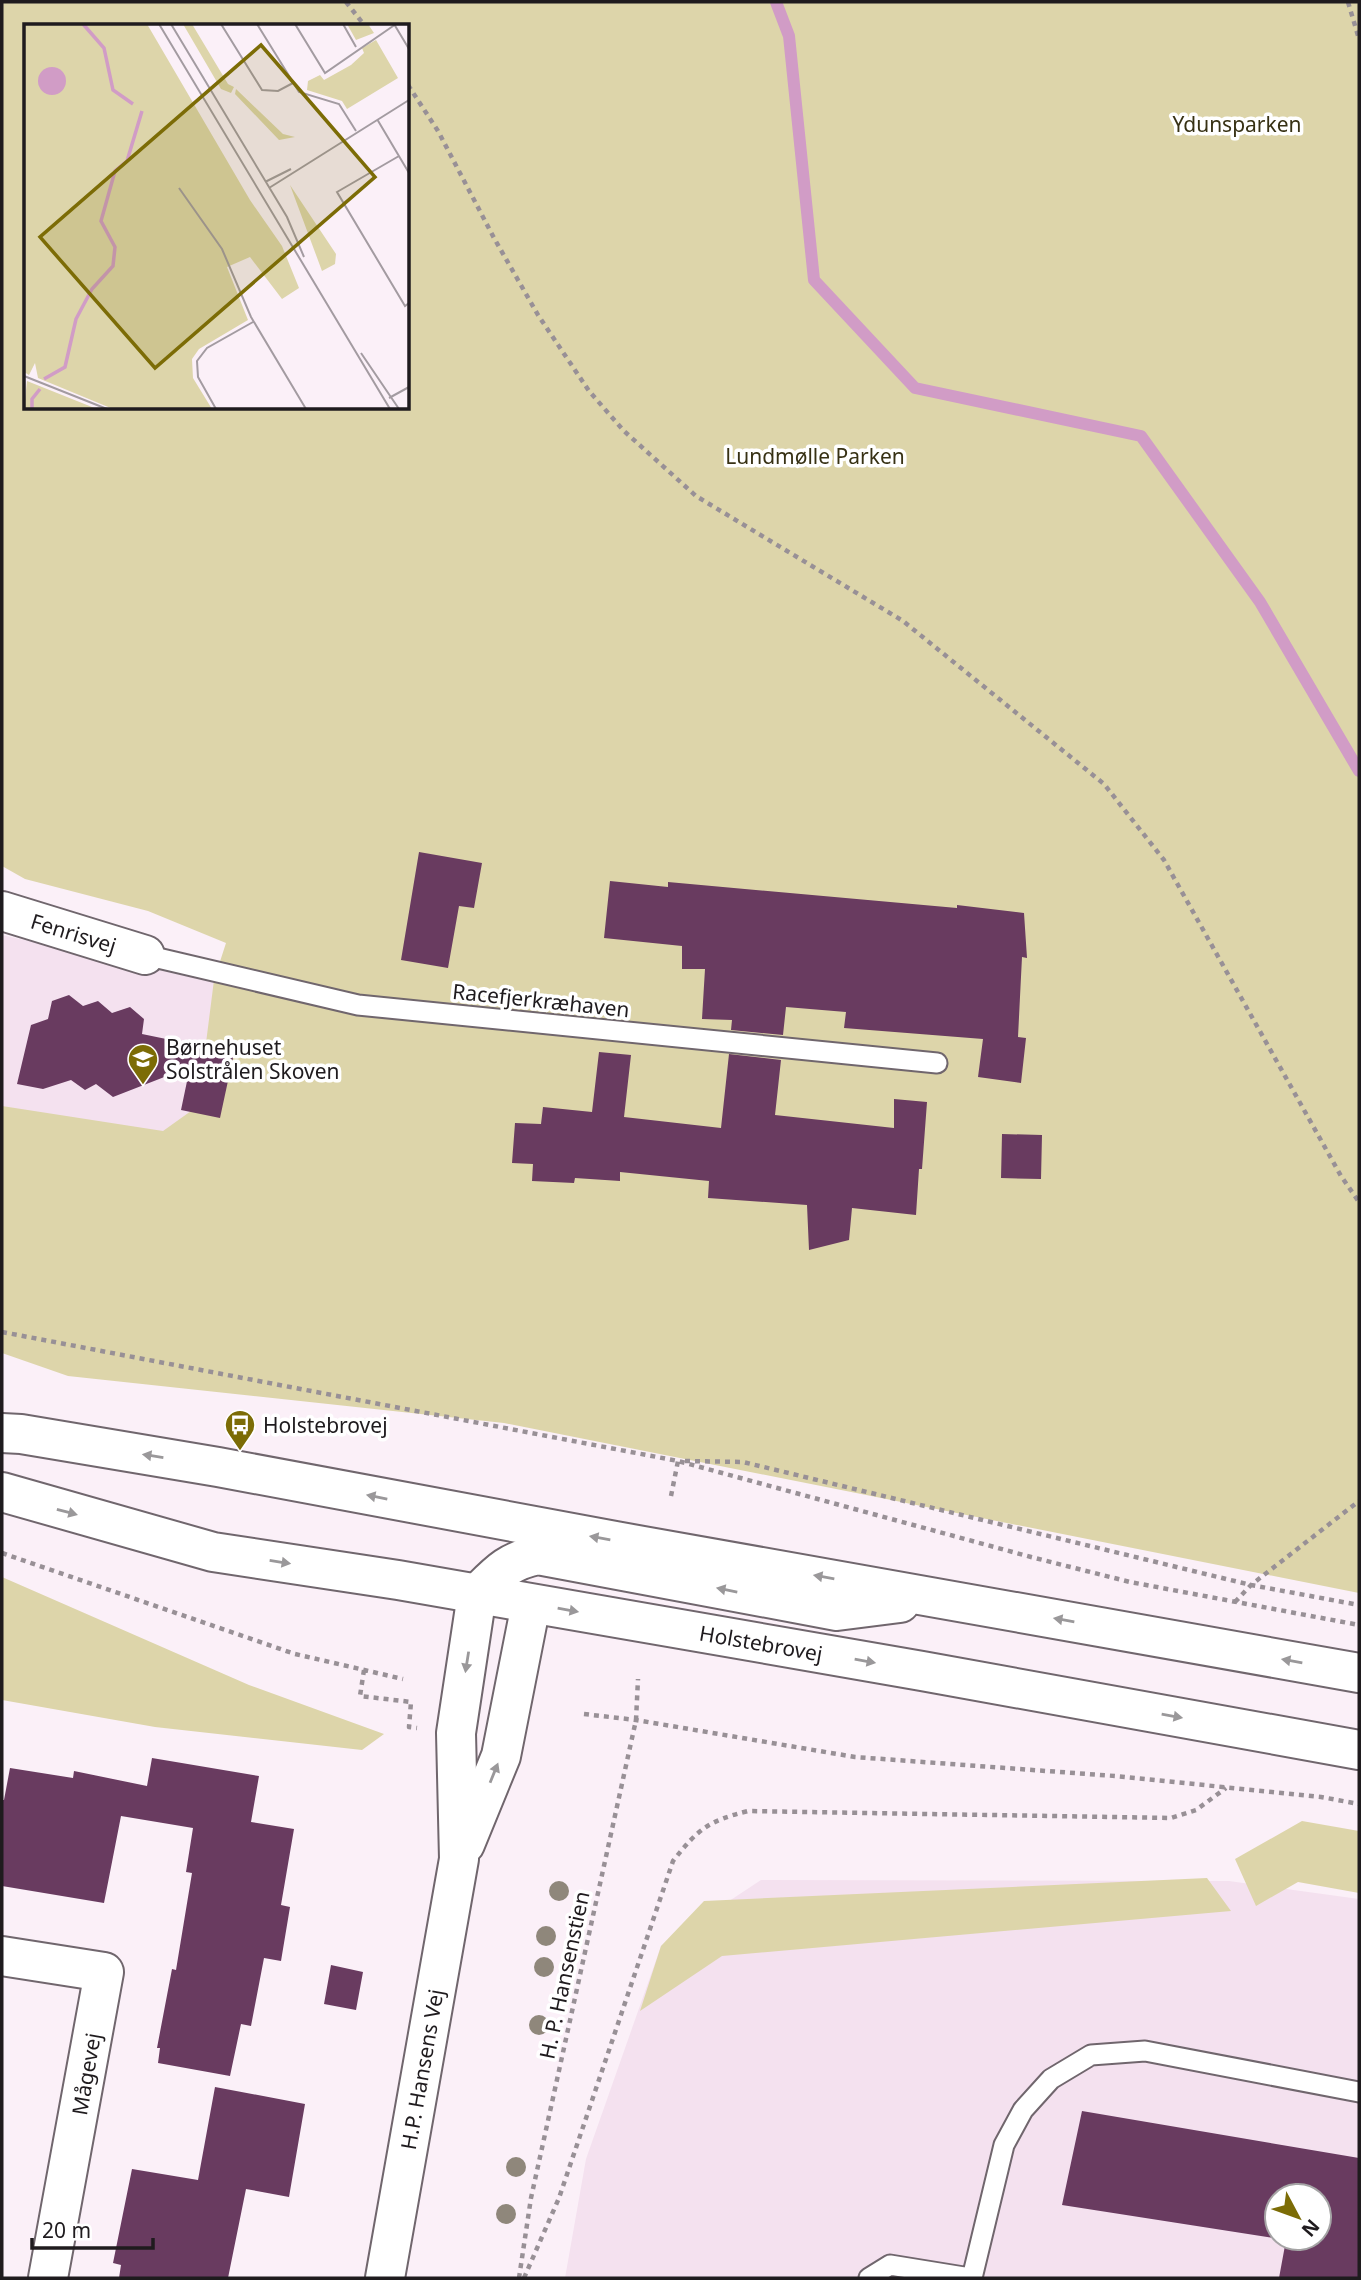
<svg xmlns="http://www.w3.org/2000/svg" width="1361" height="2280" font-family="'Noto Sans',sans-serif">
<rect width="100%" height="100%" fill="#fbf0f8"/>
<path fill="#f4e1ef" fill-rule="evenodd" d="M2,935L306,1003L264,1168L2,1181Z
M761,1880L1229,1881L1359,1899V2278H565L586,2159L661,1946ZM1277,2196H1319V2238H1277Z"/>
<path fill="#ddd5aa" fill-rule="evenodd" d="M2,2H1359V1593L504,1423L68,1376L2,1353V1106L163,1131L198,1106L214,980L226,943L148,911L25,879L2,866ZM26,26H408V408H26Z
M2,1577L249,1685L384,1734L362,1750L155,1727L2,1700Z
M1302,1821L1359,1831V1893L1298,1882L1256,1906L1235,1859Z
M1207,1878L1231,1911L722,1956L640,2011L661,1946L704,1901Z"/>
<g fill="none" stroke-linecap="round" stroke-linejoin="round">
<path stroke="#d19cc6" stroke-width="12" d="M776,2L789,36L814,280L915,388L1141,436L1260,602L1359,771"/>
</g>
<path fill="#693b60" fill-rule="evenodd" d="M419,852L482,863L474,908L459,906L448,968L401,960Z
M610,881L668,887V882L957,908V905L1024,913L1027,958L1022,957L1018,1037L1026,1038L1021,1083L978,1077L983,1039L844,1028L846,1012L786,1007L783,1035L731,1030L732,1020L702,1019L705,969H682V946L604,938Z
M69,995L83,1006L98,1001L112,1013L130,1007L144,1019L142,1034L234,1053L220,1118L181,1110L190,1067L113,1097L96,1084L85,1090L71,1080L43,1089L17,1084L31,1025L48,1019L52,1001Z
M599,1052L631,1055L624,1117L721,1128L729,1054L781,1060L775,1115L894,1128V1099L927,1102L922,1169H919L916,1215L852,1208L849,1240L809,1250L807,1205L708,1198L709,1181L620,1172V1181L575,1178L574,1183L532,1181L533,1164L512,1163L515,1123L541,1124L543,1107L592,1112Z
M1002,1134L1042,1135L1041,1179L1001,1178Z
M152,1758L259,1776L251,1822L294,1829L281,1905L290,1907L281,1961L264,1958L251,2026L241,2024L230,2076L158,2063L160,2048H157L172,1969L176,1970L192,1873L186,1872L193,1828L121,1816L104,1903L2,1886V1800H4L10,1768L73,1778L74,1771L147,1786Z
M331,1965L363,1972L356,2010L324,2004Z
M215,2087L305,2104L289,2197L246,2189L228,2278H119L121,2265L113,2263L132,2169L198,2180Z
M1082,2111L1359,2158V2278H1279L1286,2240L1062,2205ZM1277,2196H1319V2238H1277Z"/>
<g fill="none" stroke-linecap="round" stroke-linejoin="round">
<g stroke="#70666d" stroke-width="23">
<path id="service" d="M145,955L358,1005L937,1063
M869,2278L890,2265L970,2278
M972,2278L1004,2145L1023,2110L1051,2079L1091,2055L1145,2051L1359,2092"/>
</g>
<g stroke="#70666d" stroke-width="42">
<g id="minor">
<path id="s1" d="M2,911L145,955"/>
<path d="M2,1956L104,1972L48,2278"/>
</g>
</g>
<g stroke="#70666d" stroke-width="42">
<g id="tertiary">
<path d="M465,1844L501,1756L531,1604"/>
<path id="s2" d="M385,2278L459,1859L456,1733L477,1594"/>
</g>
</g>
<g stroke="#70666d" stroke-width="42">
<g id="secondary">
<path d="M2,1433L21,1434L218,1467L615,1541L1359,1673"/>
<path id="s3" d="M2,1492L213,1552L398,1580L922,1671L1359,1750"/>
<path d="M477,1594C498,1573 508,1561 538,1555L837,1611L900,1603"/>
</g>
</g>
<path stroke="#989096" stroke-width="4.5" stroke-dasharray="5 5" stroke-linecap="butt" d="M346,2L365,26
M1348,2L1359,39
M408,85L438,131L494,238L538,315L589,391L624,431L696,496L903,621L1104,784L1164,860L1341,1176L1359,1202
M2,1332L678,1461L1031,1557L1130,1582L1359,1625
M685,1461L743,1462L1251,1585L1359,1605
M671,1496L678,1461
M2,1553L295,1654L403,1679
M1235,1602L1251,1585L1359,1501
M364,1670L360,1696L411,1702L409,1727L417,1728
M584,1714L636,1720L855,1757L1115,1776L1321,1797L1359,1804
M519,2278L531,2198L636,1720L638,1679
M524,2278L559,2198L673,1861C698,1829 708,1821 748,1811L1171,1818L1196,1810L1226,1788"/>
<use href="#service" stroke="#fff" stroke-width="19"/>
<use href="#minor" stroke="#fff" stroke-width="38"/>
<use href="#tertiary" stroke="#fff" stroke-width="38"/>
<use href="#secondary" stroke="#fff" stroke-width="38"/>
</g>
<g fill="#8f877b">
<circle cx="559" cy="1891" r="10"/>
<circle cx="546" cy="1936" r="10"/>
<circle cx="544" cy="1967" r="10"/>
<circle cx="539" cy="2025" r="10"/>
<circle cx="516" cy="2167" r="10"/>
<circle cx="506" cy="2214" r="10"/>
</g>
<defs><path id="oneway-solid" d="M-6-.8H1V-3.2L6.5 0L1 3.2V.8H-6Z" transform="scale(1.75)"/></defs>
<g fill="#9a989a">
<use href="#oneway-solid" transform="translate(153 1456) rotate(-171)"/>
<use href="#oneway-solid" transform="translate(377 1497) rotate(-169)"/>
<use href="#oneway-solid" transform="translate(67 1512) rotate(15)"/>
<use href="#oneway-solid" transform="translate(600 1538) rotate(-170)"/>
<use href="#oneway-solid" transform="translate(280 1562) rotate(9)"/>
<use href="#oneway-solid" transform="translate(824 1577) rotate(-170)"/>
<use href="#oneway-solid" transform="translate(727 1590) rotate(-169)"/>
<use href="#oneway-solid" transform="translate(568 1610) rotate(10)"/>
<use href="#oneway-solid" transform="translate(1064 1620) rotate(-170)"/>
<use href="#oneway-solid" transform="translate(865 1661) rotate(10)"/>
<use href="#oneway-solid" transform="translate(1292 1661) rotate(-170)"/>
<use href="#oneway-solid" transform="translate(467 1662) rotate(99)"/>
<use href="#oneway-solid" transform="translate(1172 1716) rotate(10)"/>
<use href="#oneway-solid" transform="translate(494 1773) rotate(-68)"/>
</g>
<defs>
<g id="school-pin" transform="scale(1.575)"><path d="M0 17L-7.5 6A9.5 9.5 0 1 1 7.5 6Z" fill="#7c6c06" stroke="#fff"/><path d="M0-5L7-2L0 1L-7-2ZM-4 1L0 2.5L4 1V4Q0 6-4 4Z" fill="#fff"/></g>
<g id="bus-pin" transform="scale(1.575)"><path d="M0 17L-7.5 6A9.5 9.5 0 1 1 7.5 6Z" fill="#7c6c06" stroke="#fff"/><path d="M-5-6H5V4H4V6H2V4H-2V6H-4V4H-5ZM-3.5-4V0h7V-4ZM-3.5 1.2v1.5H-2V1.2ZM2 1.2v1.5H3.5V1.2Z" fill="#fff"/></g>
</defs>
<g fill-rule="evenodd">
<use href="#school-pin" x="143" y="1059"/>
<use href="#bus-pin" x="240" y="1425"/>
</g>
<g text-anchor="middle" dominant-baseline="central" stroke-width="7" stroke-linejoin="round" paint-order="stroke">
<g font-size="21" fill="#373114" stroke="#fff">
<text x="1237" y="124">Ydunsparken</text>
<text x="815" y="456">Lundmølle Parken</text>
</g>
<g font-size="21" fill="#1f1b1e" stroke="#fff">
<text stroke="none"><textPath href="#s1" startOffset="75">Fenrisvej</textPath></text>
<text transform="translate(541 1000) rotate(6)">Racefjerkræhaven</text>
<text stroke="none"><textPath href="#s3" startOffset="775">Holstebrovej</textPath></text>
<text transform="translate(564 1975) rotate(-78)">H. P. Hansenstien</text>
<text stroke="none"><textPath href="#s2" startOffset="212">H.P. Hansens Vej</textPath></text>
<text transform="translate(86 2074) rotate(-80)">Mågevej</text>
</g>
<g font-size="21" fill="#1f1b1e" stroke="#fff" text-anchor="start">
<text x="166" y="1047">Børnehuset<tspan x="166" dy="24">Solstrålen Skoven</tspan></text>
<text x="263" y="1425">Holstebrovej</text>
</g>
</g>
<g transform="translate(24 24)">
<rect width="385" height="385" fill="#fbf0f8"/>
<path d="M0,0H123L226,176L258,222L275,264L258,275L226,233L203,243L224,296L175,325L168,335L169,354L188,385H89L14,354L11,339L5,351L0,348ZM159,0H168L204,60L210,63L207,69L197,65ZM323,0H344L350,9L332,16ZM352,16L374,54L323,85L318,77L283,66L284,57L296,51L300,56L327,41L340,29L338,24ZM212,65L259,110L271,113L255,116L211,70ZM266,161L312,230L311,240L298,247ZM3,357L73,385H0Z" fill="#ddd5aa"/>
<path d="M14 57a14 14 0 1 1 28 0a14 14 0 1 1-28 0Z" fill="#d19cc6"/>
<path fill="none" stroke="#d19cc6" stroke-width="3.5" d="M59,0L80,24L89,66L109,80M20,355L41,343L52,295L68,265L89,242L91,223L77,197L91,147L103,137L118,87M8,385V375L16,365"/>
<path fill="none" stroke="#a39ba1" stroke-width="2" d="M135,0L366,385M147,0L263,193L280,233M197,0L238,66L254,67L269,59M233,0L275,68L315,80L332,107M271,0L301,49L372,0M319,0L332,23M370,0L385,25M353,95L385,149M375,132L313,168L381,282L385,279M241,158L267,145M155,164L198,225L227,293L282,385M245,164L385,76M337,329L375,385M0,352L83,385M365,374L385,363M192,385L174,353L173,337L183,324L229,298"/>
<path fill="#7c6c06" fill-opacity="0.15" stroke="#7c6c06" stroke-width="3.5" d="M237,21L351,153L131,344L16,213Z"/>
<rect width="385" height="385" fill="none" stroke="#1f1b1e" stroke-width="3.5"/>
</g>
<rect width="1361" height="2280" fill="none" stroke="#1f1b1e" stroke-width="7"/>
<g transform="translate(1298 2217) rotate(131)"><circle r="33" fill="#ffffff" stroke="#a5a4a5" stroke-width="2"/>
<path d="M0-5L12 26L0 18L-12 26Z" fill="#7c6c06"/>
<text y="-10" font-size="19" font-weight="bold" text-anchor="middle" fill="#1f1b1e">N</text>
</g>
<path d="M32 2238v10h121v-10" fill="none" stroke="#1f1b1e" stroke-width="3.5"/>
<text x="42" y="2238" font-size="21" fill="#1f1b1e" stroke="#ffffff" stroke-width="5" paint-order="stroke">20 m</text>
</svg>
